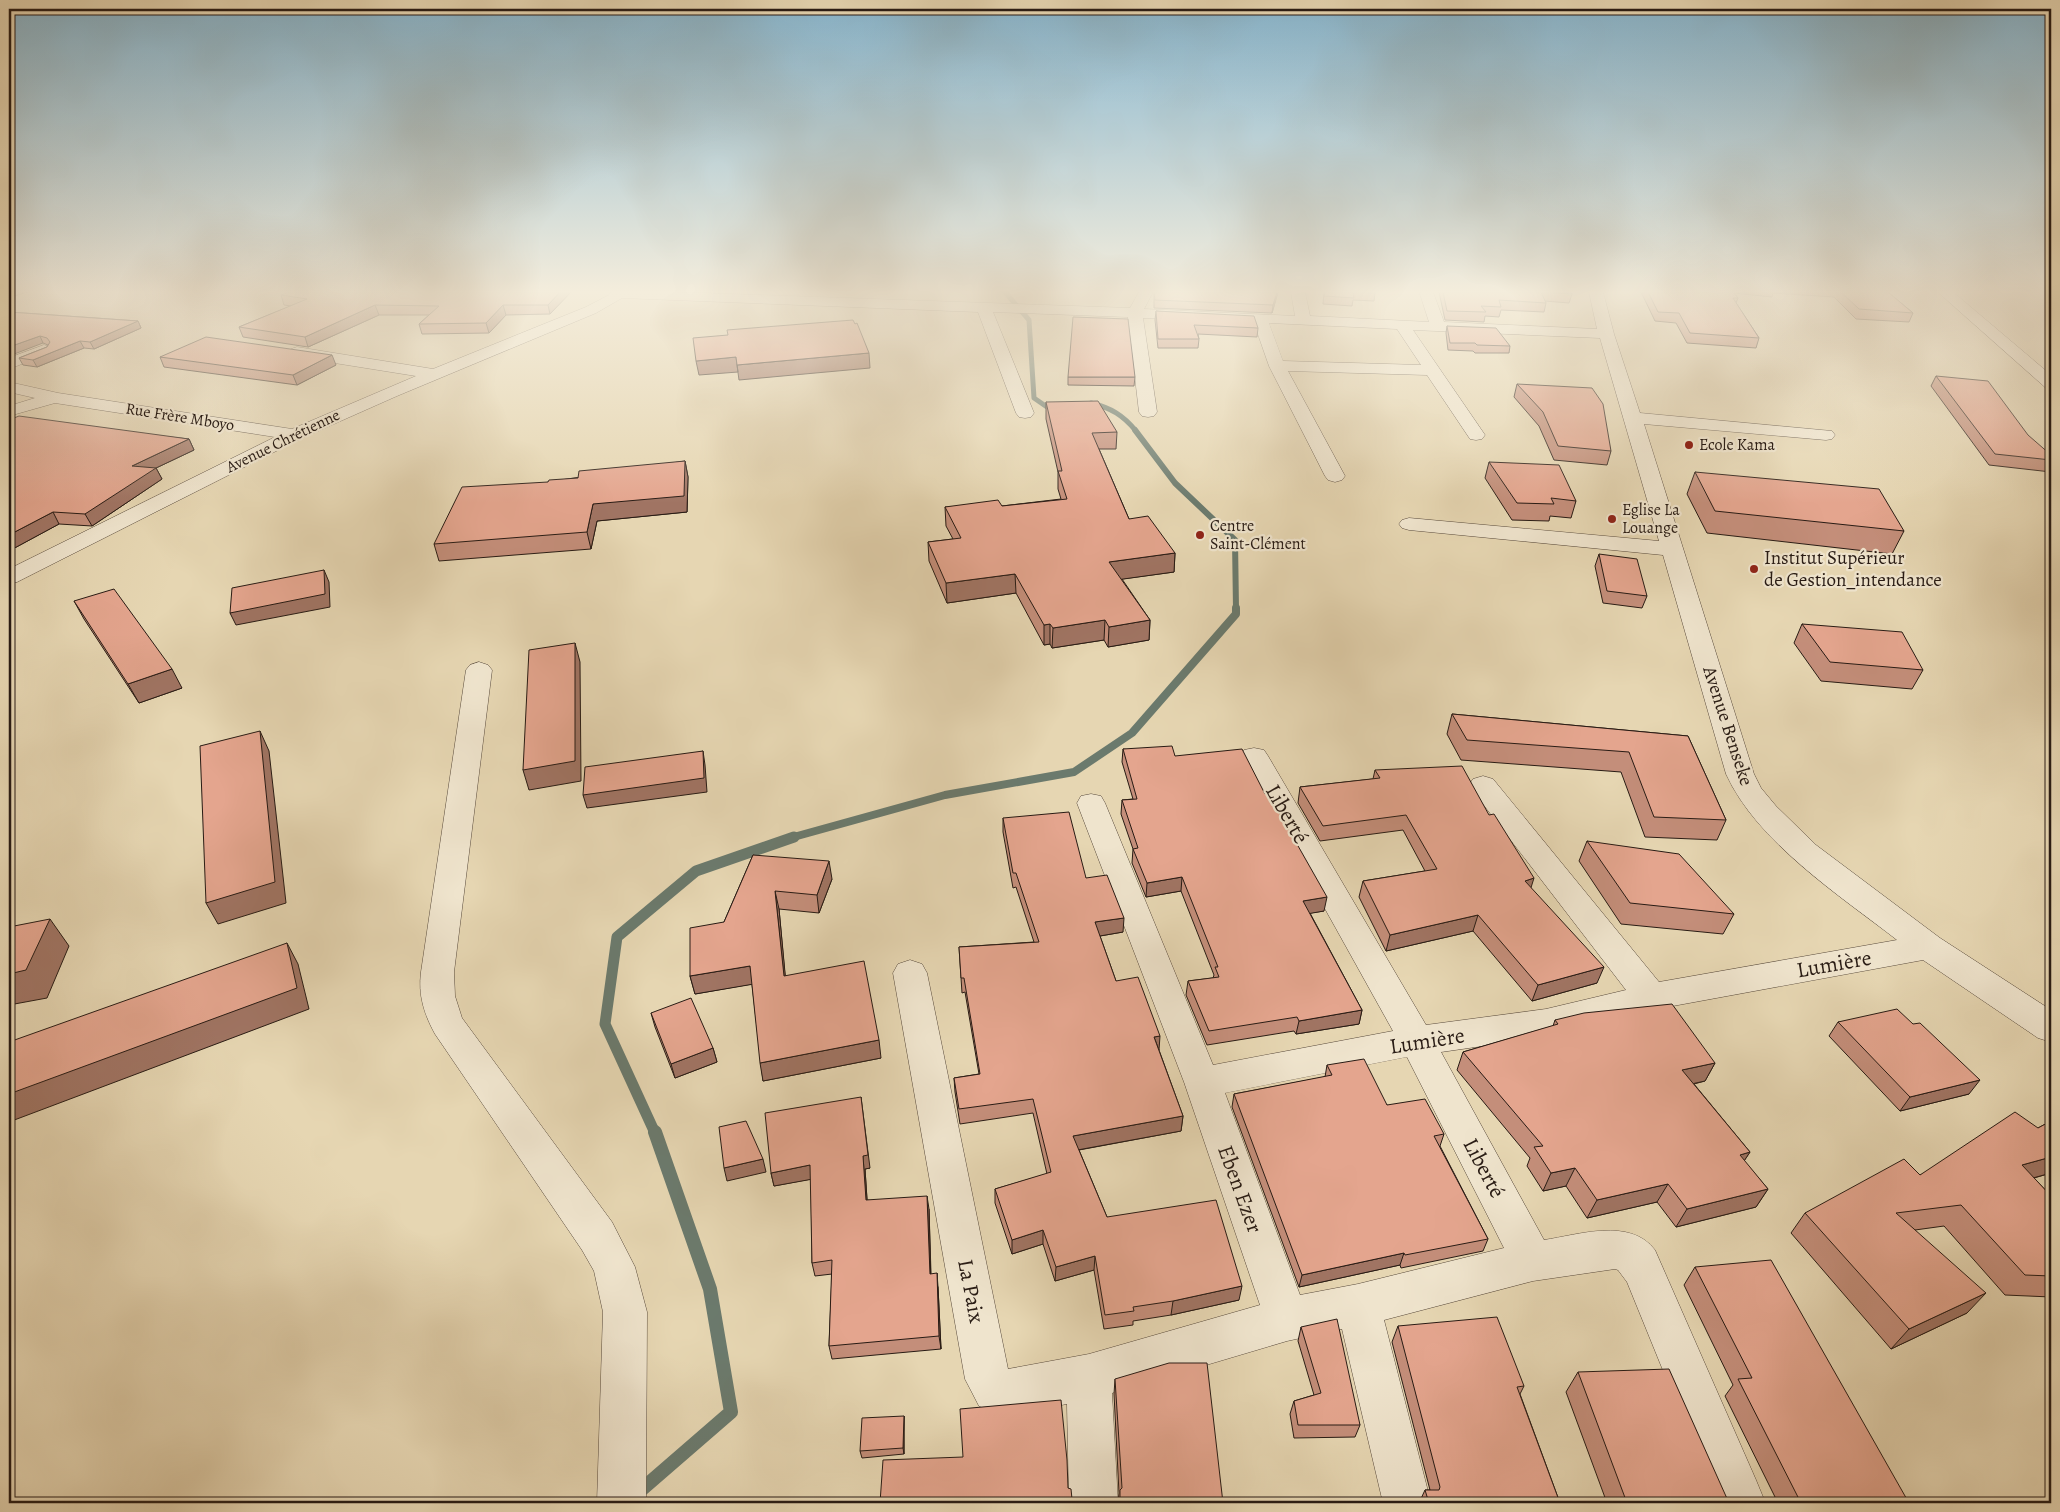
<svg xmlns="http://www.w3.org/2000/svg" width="2060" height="1512" font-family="Alegreya,serif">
<rect width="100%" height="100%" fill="#e6d6b2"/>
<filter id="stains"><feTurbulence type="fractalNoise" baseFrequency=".004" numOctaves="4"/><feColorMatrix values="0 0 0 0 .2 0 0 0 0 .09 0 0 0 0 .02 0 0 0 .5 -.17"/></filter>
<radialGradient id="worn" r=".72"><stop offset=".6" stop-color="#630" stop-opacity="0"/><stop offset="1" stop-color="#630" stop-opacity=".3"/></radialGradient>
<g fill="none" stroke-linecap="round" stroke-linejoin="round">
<path stroke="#6b7a6d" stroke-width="5" d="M1005,292L1029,320L1034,398L1047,407H1056
M1091,403C1111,408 1123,415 1136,431"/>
<path stroke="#6b7a6d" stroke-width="6" d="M1135,430L1175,483L1235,540L1236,609"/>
<path stroke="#6b7a6d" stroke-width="8" d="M790,838L945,795L1074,772L1132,733L1236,614V608"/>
<path stroke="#6b7a6d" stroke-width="11" d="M655,1133L605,1024L617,937L696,871L794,837"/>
<path stroke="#6b7a6d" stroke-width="14" d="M626,1503L731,1412L710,1289L655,1132"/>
<g stroke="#584a3c" stroke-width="1">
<path id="minor" d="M611,292H673L1130,308L1139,292H1153L1144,309L1295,316L1291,292H1305L1310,316L1429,322L1420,294L1421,292H1433L1444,322L1597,329L1589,292H1603L1614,334L1640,413L1832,431L1835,435L1832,439L1826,440L1644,424L1754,774L1761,788L1776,806L1816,845L1940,938L2051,1010V1042L2038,1038L1923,960L1651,1010L1546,1037L1441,1052L1544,1240C1578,1235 1630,1217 1655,1250L1756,1480L1763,1497L1761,1503H1717L1627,1282L1618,1270L1615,1269L1533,1281L1384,1320L1431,1503H1383L1342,1329L1287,1341L1112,1393L1118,1503H1069L1067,1404L1007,1415L995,1413L979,1406L965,1379L893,973L898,964L910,960L922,964L927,973L1008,1369L1089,1354L1260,1305L1184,1082L1077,803L1081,796L1091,794L1101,796L1105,803L1213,1065L1393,1031L1240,756L1244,750L1254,748L1264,750L1268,756L1426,1025L1546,1009L1626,990L1473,791L1469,785L1473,779L1483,776L1493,779L1659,982L1897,940C1839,895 1757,842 1726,774L1663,555L1409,530L1402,528L1399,524L1402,520L1409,518L1659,541L1600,338L1413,330L1485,435L1482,439L1476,440L1470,439L1427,375L1288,371L1345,476L1342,480L1335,482L1328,480L1325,476L1269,366L1254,323L1143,318L1157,412L1154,416L1148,417L1142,416L1139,412L1128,317L993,312L1034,413L1031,417L1025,418L1019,417L1016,413L978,312L622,298L596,313L397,396L300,439L17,582L9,584V569L275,437L55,403L9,416V406L35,398L9,392V382L58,393L292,429L416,376L297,357L291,355L289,352L291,349L297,347L433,369L586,307L609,295ZM1269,323L1397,329L1421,365L1283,361ZM1407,1057L1504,1248L1358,1284L1300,1295L1225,1093Z
M1938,292H1953L2051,375V388L2045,387Z
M44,345L50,347L52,350L50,353L9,369V358Z
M479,662L488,665L492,670L454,972L455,996L462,1018L612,1222L635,1267L647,1312L646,1503H597L603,1312L594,1271L582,1250L435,1034C424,1014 418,995 421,972L466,670L470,665Z"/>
</g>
<use href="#minor" fill="#efe4cd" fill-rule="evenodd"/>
</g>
<path fill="#c48e7a" stroke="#281b14" d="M571,292L550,314L506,315L489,333L422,334L419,324L429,315H379L308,347L243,337L239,327L291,306L284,305L281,295Z
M1154,292H1278L1272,313L1154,308Z
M1324,292H1375L1374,301L1353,300L1352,306L1323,304Z
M1439,292H1571L1572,294L1569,303L1545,301L1546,303L1544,312L1501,310L1499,317L1485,316L1484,322L1445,320Z
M1641,292H1888L1913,313L1909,322L1856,319L1834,297L1773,293L1772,297L1734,293L1738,298L1736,303L1759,338L1756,348L1687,343L1676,323L1655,321Z
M1156,311L1258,328L1257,337L1198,334L1199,339L1198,348H1158L1155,320Z
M9,312L138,321L141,328L94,349L84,348L37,367L23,365L19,358L47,347L48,345L43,343Z
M1447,326L1510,346L1509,353H1475L1473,351L1448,350L1446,333Z
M160,357L336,365L297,385L164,367Z
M1936,376L2051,455V472L1989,465L1931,386Z
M1068,377H1135L1134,386L1068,385Z
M1517,384L1611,451L1607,465L1554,460L1539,426L1514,397Z
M1046,402L1117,432L1116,449H1099L1129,519L1175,553L1174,572L1122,579L1150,620L1149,640L1108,647L1104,640L1052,648L1050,644L1044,645L1016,593L947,603L929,561L928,542L953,539L946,526L945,507L1002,506L1061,499L1058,489V472L1046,419Z
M9,420L189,439L194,450L156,468L162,479L92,526L59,524L9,551Z
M685,461L688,477L687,512L597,521L591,549L439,561L434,544L548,482Z
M1489,462L1576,501L1571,518L1550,516L1549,521L1512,520L1485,478Z
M1695,472L1904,531L1892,554L1707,533L1687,494Z
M1599,554L1647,596L1642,608L1603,603L1595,566Z
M74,601L182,688L139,703L84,619Z
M1802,624L1923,670L1912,689L1821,681L1794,643Z
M1452,714L1688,736L1726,820L1717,840L1645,837L1621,772L1461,760L1447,734Z
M1123,749L1175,756L1324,911L1310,913L1362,1010L1359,1024L1296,1034L1294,1031L1207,1045L1186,995L1188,981L1213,978L1214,975L1181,891L1146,897L1132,863L1133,849L1121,814L1122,800L1133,799L1122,762Z
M1375,770L1531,888L1597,983L1532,1001L1473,931L1386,951L1359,897L1363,881L1425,871L1403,830L1320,841L1298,803L1300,787L1373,779Z
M1003,818L1086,878L1123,932L1100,936L1116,981L1159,1050L1183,1116L1181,1131L1079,1150L1107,1217L1239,1300L1171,1315L1133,1321V1325L1104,1329L1094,1270L1055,1281L1043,1244L1012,1254L995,1203V1189L1047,1174L1033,1113L960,1124L955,1092L954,1078L979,1074L965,992L962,993L959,947L1034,942L1016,887L1013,888L1003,832Z
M1587,841L1734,914L1723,934L1621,924L1579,861Z
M753,855L832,879L819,913L779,909L785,975L881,1058L763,1081L752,984L695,994L690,976L724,922Z
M651,1013L713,1048L717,1062L675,1078L655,1027Z
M1555,1020L1715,1063L1705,1081L1694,1084L1750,1152L1744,1161L1768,1189L1756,1207L1676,1227L1657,1202L1587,1218L1566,1186L1543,1191L1527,1166L1530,1158L1457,1070L1463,1052L1553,1026Z
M1838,1022L1913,1024L1969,1094L1900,1111L1829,1036Z
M1327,1065L1387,1105L1444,1134L1440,1146L1488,1239L1483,1251L1401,1268L1400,1265L1299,1287L1232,1107L1234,1094L1325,1077Z
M2051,1121V1173L2034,1178L2051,1196V1297L2005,1295L1944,1226L1915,1230L1967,1313L1891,1349L1791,1233L1805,1213L1920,1175L2038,1128Z
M870,1168L865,1169L867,1200L929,1209L931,1274L938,1287L941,1349L832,1359L829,1346L832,1274L815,1276L812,1263L811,1179L774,1186L771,1173Z
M1695,1267L1909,1503H1778L1725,1396L1733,1385L1684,1285Z
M1398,1326L1524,1386L1520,1394L1560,1503H1419L1425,1490H1430L1392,1342Z
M1301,1327L1360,1425L1355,1437L1294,1438L1290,1414L1294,1401L1314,1395L1298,1341Z
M1578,1372L1729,1503H1607L1566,1392Z
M1115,1379L1223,1503H1118L1119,1493L1114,1394Z
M904,1416V1454L862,1458L860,1451Z
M1068,1488L1072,1499L1071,1503H880Z"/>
<path fill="#a07463" stroke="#281b14" d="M9,292H27L9,298Z
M560,292H571L550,314L548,305Z
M1277,292H1278L1272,313L1273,305Z
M375,305L379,315L308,347L305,337Z
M503,305L506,315L489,333L486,323Z
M138,321L141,328L94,349L90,342Z
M40,336L43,343L9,356V347Z
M80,341L84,348L37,367L33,360Z
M869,353L870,368L739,380L737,365Z
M332,355L336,365L297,385L293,375Z
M736,357L738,372L699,375L696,361Z
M189,439L194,450L156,468L162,479L92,526L85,514L132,466Z
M685,461L688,477L687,512L597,521L591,549L587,532L593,504Z
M53,512L59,524L9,551V535Z
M1175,553L1174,572L1109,581V562Z
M324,570L329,582L330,607L236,625L230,613Z
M1015,574L1016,593L947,603L946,583Z
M1105,620L1104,640L1052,648L1053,628Z
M1150,620L1149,640L1108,647L1109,627Z
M1050,624V644L1044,645V625Z
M575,643L580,662L581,781L529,790L523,770Z
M172,669L182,688L139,703L128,684Z
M260,731L269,751L286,903L218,924L206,903Z
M703,751L705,765L707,792L587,808L583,795Z
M829,861L832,879L819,913L817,895Z
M1182,877L1181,891L1146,897L1147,883Z
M1534,878L1529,894L1525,881Z
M775,891L779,909L787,994L784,976Z
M1327,897L1324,911L1301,915L1303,901Z
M1478,915L1473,931L1386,951L1390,935Z
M1124,918L1123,932L1094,937L1095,922Z
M50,919L69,946L47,998L9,1005V974Z
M287,943L298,964L309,1009L9,1122V1094Z
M750,966L754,984L695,994L690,976Z
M1604,967L1597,983L1532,1001L1538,985Z
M1362,1010L1359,1024L1296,1034L1299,1021Z
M1160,1036L1159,1050L1154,1037Z
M879,1040L881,1058L763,1081L760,1063Z
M713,1048L717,1062L675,1078L671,1064Z
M1715,1063L1705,1081L1673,1088L1682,1070Z
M1980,1080L1969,1094L1900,1111L1910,1097Z
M861,1097L870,1168L865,1169L868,1214L866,1200L863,1156Z
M1183,1116L1181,1131L1072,1151L1073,1136Z
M1750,1152L1738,1170L1740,1155Z
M2051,1157V1173L2004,1186L2022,1165Z
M763,1159L766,1172L727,1181L724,1168Z
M810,1165L813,1179L774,1186L771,1173Z
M1575,1168L1566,1186L1543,1191L1551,1173Z
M1668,1184L1657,1202L1587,1218L1597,1200Z
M1768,1189L1756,1207L1676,1227L1687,1209Z
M927,1196L929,1209L931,1287L930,1274Z
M1043,1230V1244L1012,1254V1240Z
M1404,1253L1400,1265L1299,1287L1302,1275Z
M1095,1256L1094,1270L1055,1281L1056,1267Z
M937,1273L938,1287L941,1349L939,1336Z
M1242,1286L1239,1300L1171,1315L1173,1301Z
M1986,1293L1967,1313L1891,1349L1909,1329Z
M904,1416V1454L903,1448Z"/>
<path fill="#e4a58e" stroke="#281b14" d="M290,292H560L548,305H503L486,323L419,324L439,306L375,305L305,337L239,327L307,299L281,295Z
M1154,292H1277L1273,305L1155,300Z
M1325,292H1353L1354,298L1324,296Z
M1356,292H1375V293Z
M1443,292H1541L1546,303L1499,300L1501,307L1481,306L1486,312L1447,311Z
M1543,292H1571L1572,294Z
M1648,292H1733L1738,298H1733L1759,338L1690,333L1679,313L1658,312Z
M1841,292H1888L1913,313L1859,309Z
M1156,311L1254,316L1258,328L1194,325L1199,339H1158Z
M9,312L138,321L90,342L80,341L33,360L19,358L47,347L50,342L47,338L40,336L9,347Z
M1073,317L1128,319L1135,377H1068Z
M853,320L855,324L857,323L869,353L737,365L736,357L696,361L693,338L728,335L727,330Z
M1447,326L1496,328L1510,346L1477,345L1475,343H1450Z
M206,337L332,355L293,375L160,357Z
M1936,376L1988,381L2028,435L2051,455V460L1995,454Z
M1517,384L1592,388L1603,404L1611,451L1558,446L1543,412Z
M1098,401L1117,432L1092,433L1129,519L1148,516L1175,553L1109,562L1150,620L1109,627L1105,620L1053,628L1050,624L1044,625L1015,574L946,583L928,542L961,538L945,507L998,500L1002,506L1067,499L1058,471H1062L1046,402Z
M19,416L189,439L132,466L156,468L85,514L53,512L9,535V503L12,501H9V420Z
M685,461L684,496L593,504L587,532L434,544L462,487L548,482L549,480L578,478L579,471Z
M1489,462L1559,465L1576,501L1551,498L1554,504L1517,503Z
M1695,472L1879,489L1904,531L1715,511Z
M1599,554L1637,559L1647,596L1607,591Z
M324,570L325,594L230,613L232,588Z
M114,589L172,669L128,684L74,601Z
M1802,624L1902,632L1923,670L1830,662Z
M575,643V761L523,770L529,650Z
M1452,714L1688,736L1726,820L1654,817L1629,752L1467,740Z
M260,731L275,882L206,903L200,746Z
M1172,746L1175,756L1242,749L1265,794L1268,793L1327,897L1303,901L1362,1010L1299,1021L1297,1017L1209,1031L1188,981L1219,977L1215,967H1218L1182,877L1147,883L1133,849L1138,848L1122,800L1137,799L1123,749Z
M703,751L704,778L583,795L585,767Z
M1462,766L1489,815L1494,814L1534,878L1525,881L1604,967L1538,985L1478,915L1390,935L1363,881L1437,869L1406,815L1323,826L1300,787L1380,778L1375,770Z
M1069,812L1086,878L1107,875L1124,918L1095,922L1116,981L1138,977L1160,1036L1154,1037L1183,1116L1073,1136L1107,1217L1216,1200L1242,1286L1173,1301L1133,1307L1134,1311L1105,1315L1095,1256L1056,1267L1043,1230L1012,1240L995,1189L1051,1172L1033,1099L959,1109L954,1078L980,1074L964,978H961L959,947L1039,942L1016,873H1013L1003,818Z
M1587,841L1679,854L1734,914L1630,903Z
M753,855L829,861L817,895L775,891L784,976L864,961L879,1040L760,1063L750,966L690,976V928L724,922Z
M50,919L26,970L9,974V927Z
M287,943L297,988L9,1094V1042Z
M691,998L713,1048L671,1064L651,1013Z
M1672,1004L1715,1063L1682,1070L1750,1152L1740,1155L1768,1189L1687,1209L1668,1184L1597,1200L1575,1168L1551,1173L1534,1147L1543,1146L1463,1052L1558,1024L1555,1020L1584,1013Z
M1897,1009L1913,1024L1920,1023L1980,1080L1910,1097L1838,1022Z
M1364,1059L1387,1105L1425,1099L1444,1134L1434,1136L1488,1239L1405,1255L1404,1253L1302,1275L1234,1094L1332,1075L1327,1065Z
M861,1097L868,1155L863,1156L866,1200L927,1196L930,1274L937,1273L939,1336L829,1346L832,1260L812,1263L810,1165L771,1173L765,1113Z
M2015,1112L2038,1128L2051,1121V1157L2022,1165L2051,1196V1276L2025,1275L1961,1205L1896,1213L1986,1293L1909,1329L1805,1213L1904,1159L1920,1175Z
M746,1121L763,1159L724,1168L719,1127Z
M1771,1260L1909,1503H1801L1738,1379L1752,1378L1695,1267Z
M1497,1317L1524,1386L1517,1387L1560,1503H1429L1425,1490H1439L1440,1487L1398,1326Z
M1337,1319L1360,1425H1298L1294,1401L1321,1393L1301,1327Z
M1169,1363H1207L1223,1503H1141V1500H1120V1490L1122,1488L1115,1379Z
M1669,1369L1729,1503H1627L1578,1372Z
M1061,1400L1067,1460L1068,1488L1071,1489L1072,1499H1066V1503H880L883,1460L963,1457L960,1409Z
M904,1416L903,1448L860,1451L862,1418Z"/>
<linearGradient id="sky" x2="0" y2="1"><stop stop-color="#87b6cf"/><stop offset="0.58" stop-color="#f4eddc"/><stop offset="1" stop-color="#f4eddc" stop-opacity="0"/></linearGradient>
<rect width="2060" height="503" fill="url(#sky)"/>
<g fill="#8f2418" stroke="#efe4cd" stroke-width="2">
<circle cx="1689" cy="445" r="5"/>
<circle cx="1612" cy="519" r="5"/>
<circle cx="1200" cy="535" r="5"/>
<circle cx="1754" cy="569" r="5"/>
</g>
<g text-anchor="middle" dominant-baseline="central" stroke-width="4.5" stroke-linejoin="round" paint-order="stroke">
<g font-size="16" fill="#281b14" stroke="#efe4cd">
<text transform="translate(180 417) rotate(9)">Rue Frère Mboyo</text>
<text transform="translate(283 441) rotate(-26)">Avenue Chrétienne</text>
</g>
<g font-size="16" fill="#281b14" stroke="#efe4cd" text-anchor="start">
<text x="1699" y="445">Ecole Kama</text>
<text x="1622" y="510">Eglise La<tspan x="1622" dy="18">Louange</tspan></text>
<text x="1210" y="526">Centre<tspan x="1210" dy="18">Saint-Clément</tspan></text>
</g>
<g font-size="19" fill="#281b14" stroke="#efe4cd" text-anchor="start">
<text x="1764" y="558">Institut Supérieur<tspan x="1764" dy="22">de Gestion_intendance</tspan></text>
</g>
<g font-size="19" fill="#281b14" stroke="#efe4cd">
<text transform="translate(1728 726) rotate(72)">Avenue Benseke</text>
</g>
<g font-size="22" fill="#281b14" stroke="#efe4cd">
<text transform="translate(1287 814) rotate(60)">Liberté</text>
<text transform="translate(1834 964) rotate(-10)">Lumière</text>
<text transform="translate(1427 1041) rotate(-9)">Lumière</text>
<text transform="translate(1484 1168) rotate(62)">Liberté</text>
<text transform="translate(1240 1189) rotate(70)">Eben Ezer</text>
<text transform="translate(971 1291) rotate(79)">La Paix</text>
</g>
</g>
<rect width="2060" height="1512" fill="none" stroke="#e6d6b2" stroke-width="30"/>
<rect x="10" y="10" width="2040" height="1492" fill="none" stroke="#281b14" stroke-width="2.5"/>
<rect x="15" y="15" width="2030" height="1482" fill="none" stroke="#281b14"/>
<rect width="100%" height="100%" filter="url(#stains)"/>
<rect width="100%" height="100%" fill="url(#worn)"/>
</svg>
